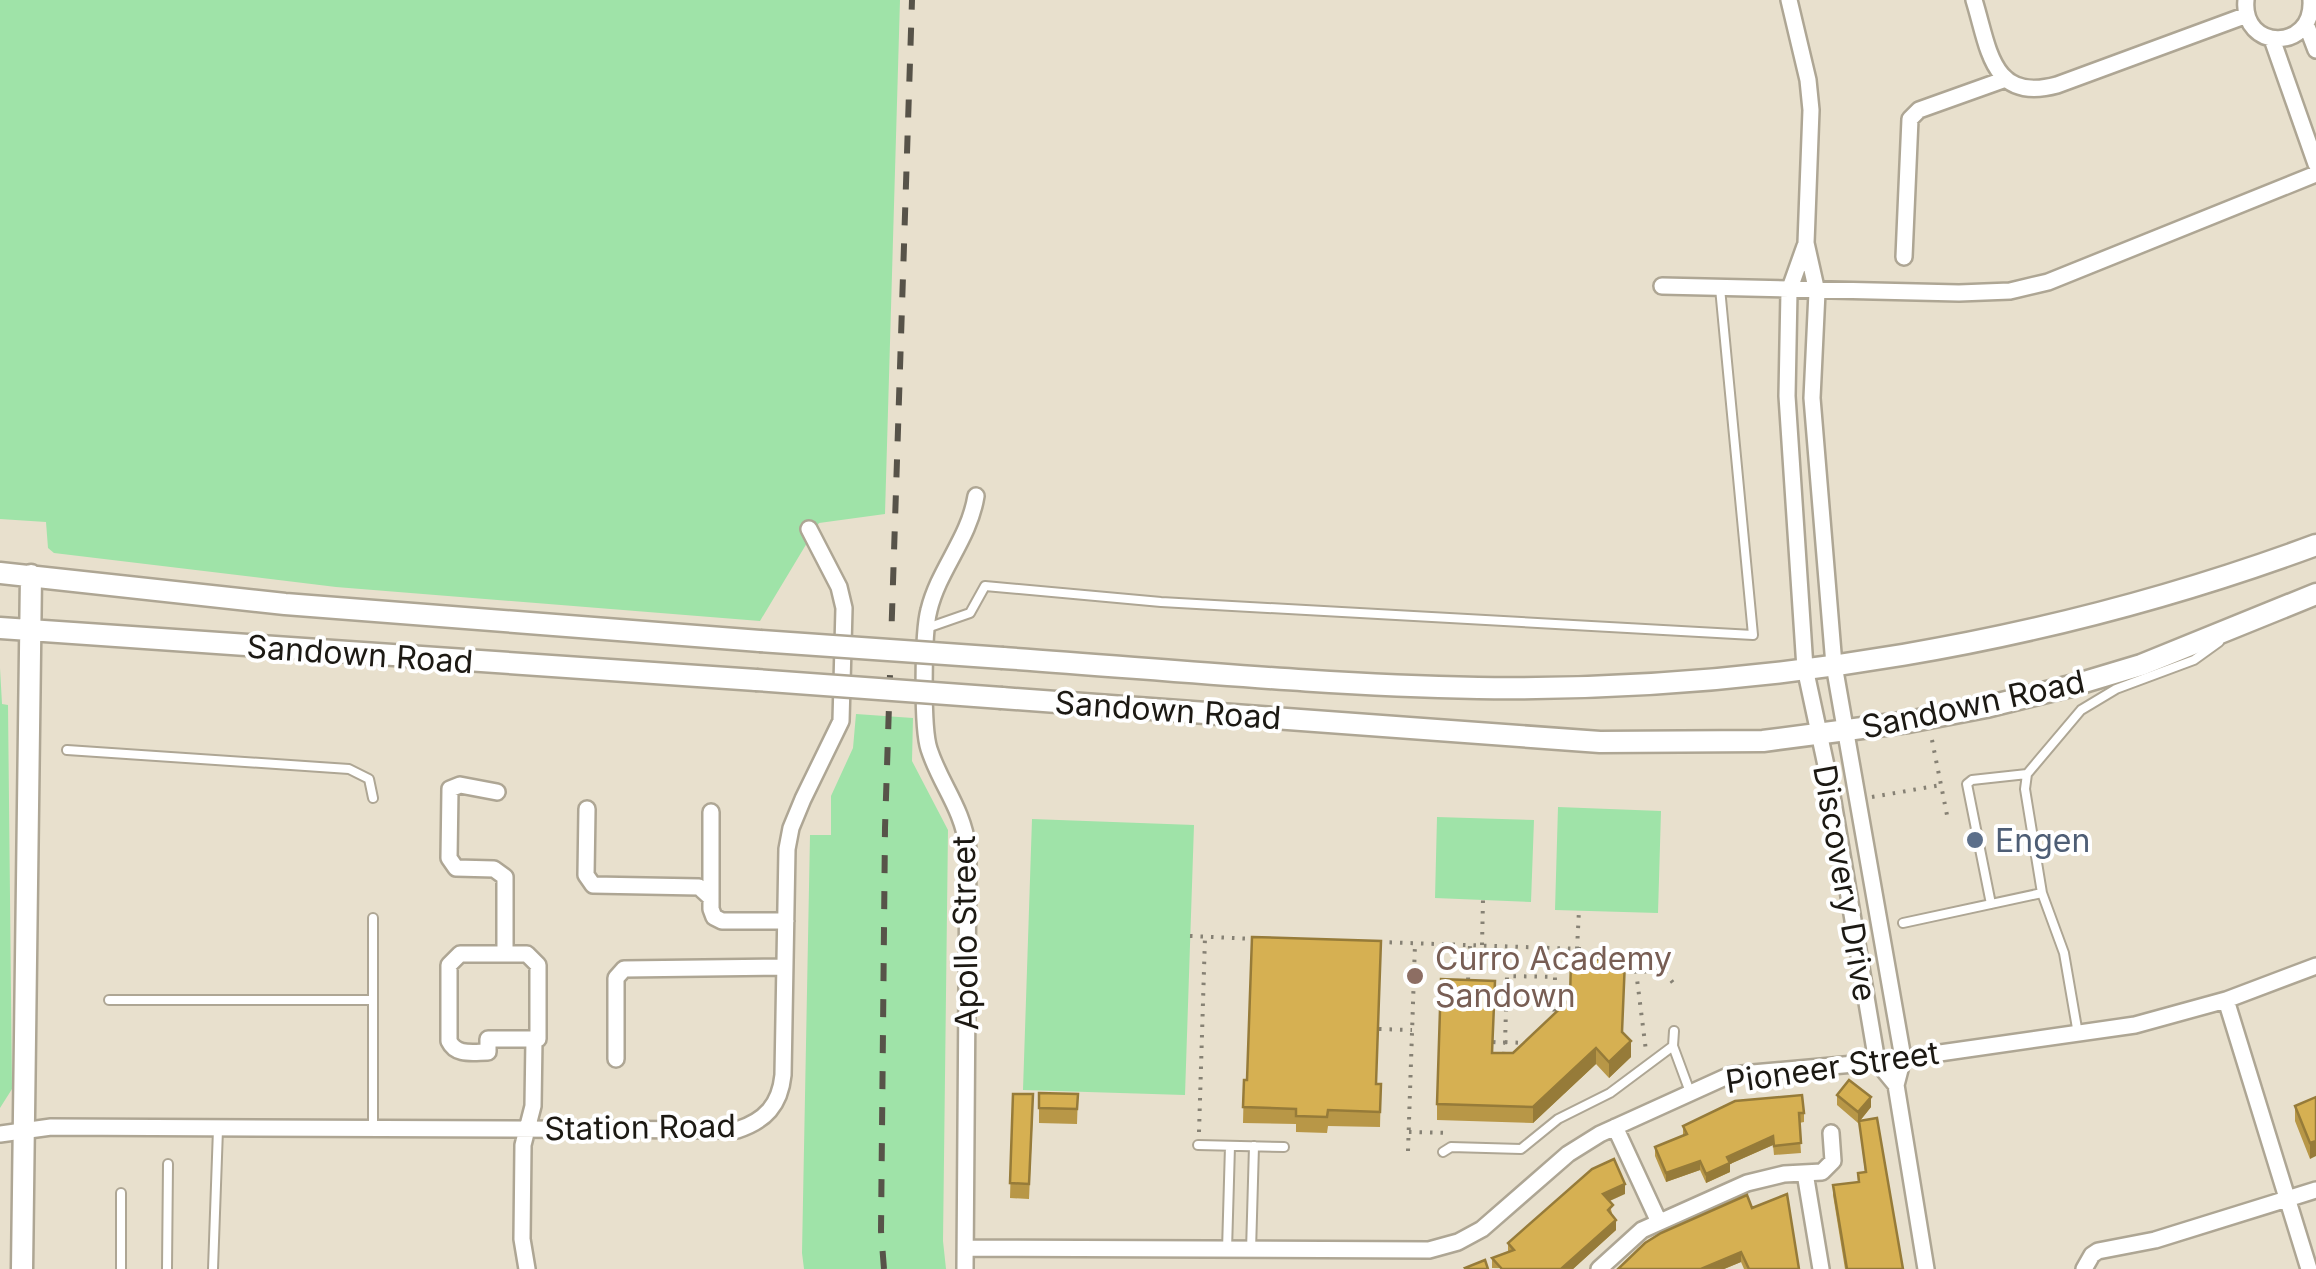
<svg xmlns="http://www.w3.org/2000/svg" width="2316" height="1269" font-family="Inter,sans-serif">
<rect width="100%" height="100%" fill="#e8e0cd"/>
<path fill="#9fe3a8" d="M0,0H900L885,514L819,523L760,621L336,587L54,553L48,548L46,522L0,519Z
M0,668L2,704L8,705L12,1089L0,1108Z
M856,714L913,718L912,761L948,830L943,1241L946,1269H804L802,1253L810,835H831V796L853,748Z
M1558,807L1661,811L1658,913L1555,910Z
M1437,817L1534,820L1531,902L1435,898Z
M1032,819L1194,825L1185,1095L1023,1090Z"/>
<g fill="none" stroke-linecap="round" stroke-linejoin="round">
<g stroke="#aea694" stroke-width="12">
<path id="lane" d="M927,628L970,613L985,586L1161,602L1753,635L1720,288
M67,750L349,769L369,779L373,798
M1991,904L1967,784L1972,780L2027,774
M373,918V1130
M1903,923L2042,893
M109,1000H372
M1674,1031L1673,1046L1690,1092
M2078,1034L2064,953L2042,893L2025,789L2027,774L2081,710L2116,689L2194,660L2219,642
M1198,1145L1284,1147
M1443,1152L1451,1147L1521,1149L1558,1119L1610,1093L1673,1046
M121,1193V1269
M1227,1250L1230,1146
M1251,1251L1254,1146
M167,1269L168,1164
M213,1269L218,1129"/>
</g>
<g stroke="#aea694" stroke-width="20">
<path id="street" d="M1789,0L1808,80L1811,110L1806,243L1817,292L1812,398L1834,665L1903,1058L1896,1085L1926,1269
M1974,0C1989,48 1991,103 2057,85L2247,15
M2246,0C2241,51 2314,52 2311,0
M2306,24L2316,50
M2272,39L2316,164
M1805,246L1789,291L1787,396L1805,668L1830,784L1877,1062L1896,1085
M1904,257L1910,119L1919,110L2003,80
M1662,286L1959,293L2010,291L2048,282L2316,174
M497,792L460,785L450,789L449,858L456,868L494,869L505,877V954
M587,809L586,875L593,885L699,887L711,898
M711,812V909L714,917L722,921H786
M2226,1000L2309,1269
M616,1059V978L624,969L785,967
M1615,1127L1659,1222
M0,1134L51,1127L737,1130C765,1121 780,1105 783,1075L787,849L791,828L803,799L841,721L844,608L839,587L809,529
M1805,1173L1821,1269
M966,1248L1429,1250L1458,1242L1482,1229L1568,1154L1600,1134L1730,1075L1877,1062L2135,1025L2226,1000L2316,966
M527,1269L522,1239L523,1145L533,1106L534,1039H538V965L527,954H460L449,965V1041C456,1056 473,1052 488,1052V1039H534
M965,1269L968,849C962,806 941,786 929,749C922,728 923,632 929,610C939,569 969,539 976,496
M1599,1269L1642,1230L1747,1183L1784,1174L1822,1172L1833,1161L1831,1133
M2084,1269L2092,1255L2098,1251L2155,1240L2316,1190"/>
</g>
<g stroke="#aea694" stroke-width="25">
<path id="secondary" d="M0,573L285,604L760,641
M0,628L756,680
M1003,658C1161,669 1320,685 1478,688C1761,692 2051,643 2316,545
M1002,698L1600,742L1763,741L1908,722L1986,707L2071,686L2141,665L2316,594
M22,1269L31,575"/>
</g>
<path stroke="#868174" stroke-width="4" stroke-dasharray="2.5 8" stroke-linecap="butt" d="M1932,740L1948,820
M1872,797L1941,785
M1190,936L1255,939
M1379,942L1582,949L1581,962
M1482,945L1483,900
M1577,949L1579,910
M1623,971L1665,972L1676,987
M1636,971L1646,1051
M1468,980L1470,945
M1495,996H1506
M1379,1029L1412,1030
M1493,1042L1505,1043L1504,1054
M1505,1042L1525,1043
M1505,1043L1507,976L1555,977L1554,1018
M1199,1132L1205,937
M1409,1132L1449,1133
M1408,1151L1415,944"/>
<use href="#lane" stroke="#fff" stroke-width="8"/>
<use href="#street" stroke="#fff" stroke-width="15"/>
<use href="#secondary" stroke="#fff" stroke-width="20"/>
<path stroke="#575349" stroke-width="6" stroke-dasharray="18 18" stroke-linecap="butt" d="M884,1269L881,1231L885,828L912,0"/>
<g stroke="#aea694" stroke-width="25" stroke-linecap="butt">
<path id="secondary-bridge" d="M760,641L1003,658
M756,680L1002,698"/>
</g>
<use href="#secondary-bridge" stroke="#fff" stroke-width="20"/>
</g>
<path fill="#b89747" d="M1623,1032L1631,1057L1609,1078L1596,1064L1533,1123L1437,1120V1104L1493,1053H1513Z
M1244,1080L1381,1084L1380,1127L1328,1126L1327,1133L1296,1132V1124L1243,1123Z
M1039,1093L1078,1094L1077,1124L1039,1123Z
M1013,1094L1033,1110L1029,1199L1010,1198Z
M1837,1095L1871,1107L1860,1121L1903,1269H1845L1833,1195V1185L1858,1182V1173L1865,1172L1859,1122L1858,1123L1837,1105Z
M2316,1097L2310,1159L2295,1121V1106Z
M1804,1113V1122L1799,1123L1801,1153L1774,1155L1773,1145L1730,1164V1172L1706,1183L1700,1170L1666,1182L1655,1156V1147L1683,1135V1126Z
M1625,1194L1609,1201L1616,1230L1573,1269L1492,1268V1258L1508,1252V1243Z
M1752,1208L1799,1269H1744L1741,1262L1724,1269H1618Z"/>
<path fill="#967b39" d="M1631,1041V1057L1609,1078V1062Z
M1596,1048V1064L1533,1123V1107Z
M1871,1097V1107L1858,1123V1112Z
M1773,1136V1145L1730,1164V1172L1706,1183V1174L1727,1157Z
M2316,1141V1156L2310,1159V1143Z
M1700,1161V1170L1666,1182V1173Z
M1625,1184V1194L1603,1204V1194Z
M1616,1220V1230L1573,1269H1561Z
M1741,1252V1262L1724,1269H1701Z"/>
<path fill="#d6b052" stroke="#967b39" stroke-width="2.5" d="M1252,937L1381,941L1376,1084H1381L1380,1112L1328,1110L1327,1117L1296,1116V1109L1243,1107L1244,1080H1247Z
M1571,959L1625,960L1622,1032L1631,1041L1609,1062L1596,1048L1533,1107L1437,1104L1441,979L1495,981L1492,1053H1513L1570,999Z
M1849,1080L1871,1097L1858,1112L1837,1095Z
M1039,1093L1078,1094L1077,1109L1039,1108Z
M1013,1094H1033L1029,1184L1010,1183Z
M1802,1095L1804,1113H1799L1801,1143L1774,1146L1773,1136L1727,1157L1730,1163L1706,1174L1700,1161L1666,1173L1655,1147L1687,1134L1683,1126L1735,1101Z
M2316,1097V1141L2310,1143L2295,1106Z
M1877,1118L1903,1269H1847L1833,1185L1859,1182L1858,1173L1866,1172L1859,1121Z
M1614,1159L1625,1184L1603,1194L1613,1205L1608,1210L1616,1220L1561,1269H1502L1492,1258L1514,1250L1508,1243L1592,1169Z
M1787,1194L1799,1269H1749L1741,1252L1701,1269H1618L1645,1243L1661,1233L1747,1195L1752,1208Z
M1485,1260L1488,1269H1466L1465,1268Z"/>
<circle fill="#5c6f8a" stroke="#fff" stroke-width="4" cx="1975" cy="840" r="10"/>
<circle fill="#8d6e63" stroke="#fff" stroke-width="4" cx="1415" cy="976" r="10"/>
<g text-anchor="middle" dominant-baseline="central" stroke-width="8" stroke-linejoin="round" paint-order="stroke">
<g font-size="32" fill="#1c1913" stroke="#fff">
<text transform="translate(360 654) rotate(4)">Sandown Road</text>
<text transform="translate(1973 704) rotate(-12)">Sandown Road</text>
<text transform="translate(1168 710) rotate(4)">Sandown Road</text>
<text transform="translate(1845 883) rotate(80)">Discovery Drive</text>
<text transform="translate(965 933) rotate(-91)">Apollo Street</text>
<text transform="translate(1832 1067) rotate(-8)">Pioneer Street</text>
<text transform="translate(640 1127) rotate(-1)">Station Road</text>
</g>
<g font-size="32" fill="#4e5e75" stroke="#fff" text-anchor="start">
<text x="1995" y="840">Engen</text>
</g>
<g font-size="32" fill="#785e54" stroke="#fff" text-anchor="start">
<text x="1435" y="958">Curro Academy<tspan x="1435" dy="37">Sandown</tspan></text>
</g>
</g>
</svg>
